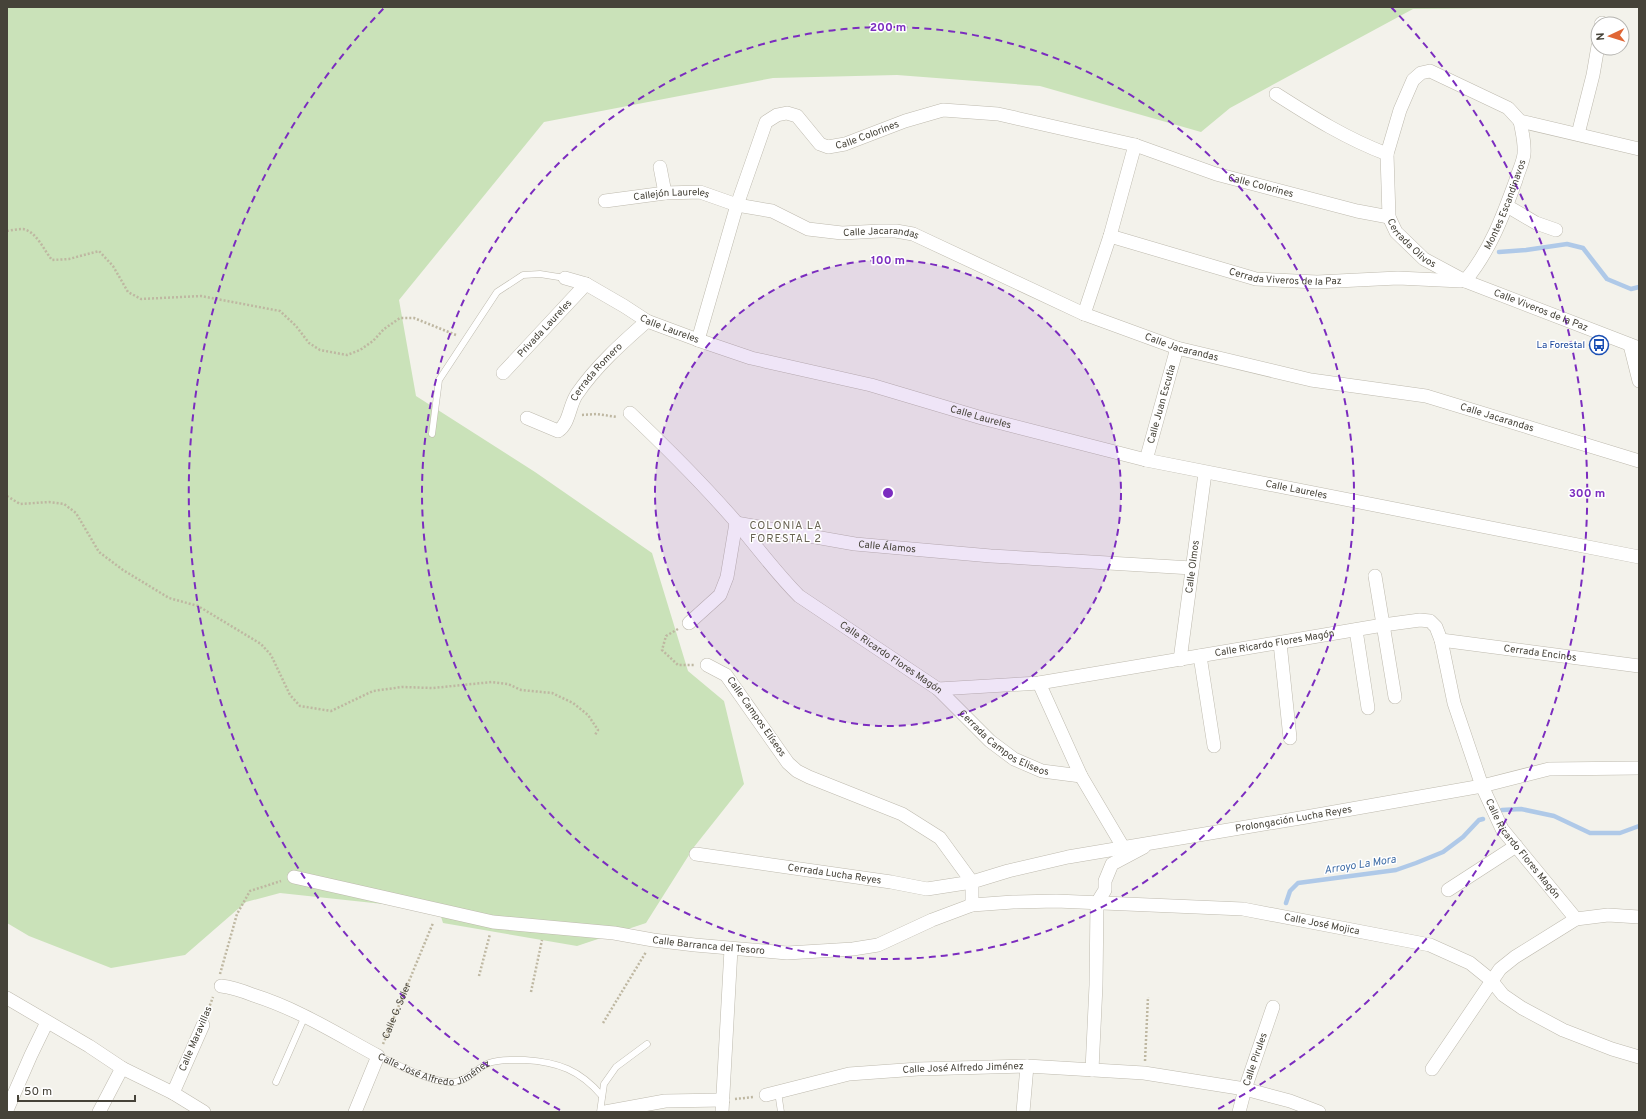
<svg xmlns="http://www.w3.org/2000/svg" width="1646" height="1119" font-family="Overpass,sans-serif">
<rect width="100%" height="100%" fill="#f3f2eb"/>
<path fill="#cae2b9" d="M7,7H1579L1413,9L1230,108L1201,132L1040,86L897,75L773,78L544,122L399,300L416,396L535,472L652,553L688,671L724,701L744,784L694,847L646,923L577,946L443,923L439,910L280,893L246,902L185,955L111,968L29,936L7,923Z"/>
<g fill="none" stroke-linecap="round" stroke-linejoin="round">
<path stroke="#afc9e8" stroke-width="4.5" d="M1499,252L1526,250L1567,244L1583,248L1607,279L1631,289L1639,287
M1502,810L1521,809L1554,816L1590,833H1620L1639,826
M1286,903L1290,891L1298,883L1396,870L1416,863L1443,852L1463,837L1479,820L1483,819"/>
<g stroke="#bebaae" stroke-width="7">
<g id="service">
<path d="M432,434L439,380L497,292L523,275L540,274L565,278"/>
<path id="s2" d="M378,1056C400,1065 432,1084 455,1082C469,1080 476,1068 489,1063C500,1059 514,1060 525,1060C558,1062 580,1070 602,1096"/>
<path d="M276,1082L305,1016"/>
<path d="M778,1092L781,1112"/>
<path d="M600,1112L604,1084L616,1067L647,1044"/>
</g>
</g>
<g stroke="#bebaae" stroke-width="14">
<g id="minor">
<path d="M1601,24L1602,23"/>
<path d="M1276,94C1312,117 1347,139 1387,154"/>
<path d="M1578,134L1593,75L1598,46"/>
<path id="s3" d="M1639,149L1520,121L1508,108L1430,71L1421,73L1413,80L1400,110L1387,154L1389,217L1396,232L1424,259L1465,281L1639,348"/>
<path d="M660,167L665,193"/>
<path id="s4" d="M605,201L665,193L700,192L737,205L772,211L808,229L842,233L880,231H896L913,234L1084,314L1177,348L1311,380L1426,396L1639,461"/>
<path d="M1507,206L1536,223L1556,230"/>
<path id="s5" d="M1110,236L1256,279L1317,282L1398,278L1461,281"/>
<path id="s6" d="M565,278L586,284L624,306L647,321L698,340L751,358L871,385L982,418L1146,460L1639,557"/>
<path id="s7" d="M1465,281C1490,251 1503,216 1516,180C1518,172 1523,163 1524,154C1525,142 1522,132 1520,121"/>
<path d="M1084,314L1110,236L1135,145"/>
<path id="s8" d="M698,340L737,205L766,122L777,115L787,113L797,116L820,144L828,147L845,144L905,121L943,110L998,114L1135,145L1216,174L1357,211L1389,217"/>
<path d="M1630,345L1639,381"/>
<path id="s9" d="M503,373L586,284"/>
<path id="s10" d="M630,413C667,448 703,484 736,522C757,547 776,573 799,596L938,689L990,741L1014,759L1042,771L1081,776"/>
<path id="s11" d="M527,418L558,431C570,423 569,405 577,394C596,366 622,343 647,321"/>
<path id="s12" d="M1146,460L1177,348"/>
<path id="s13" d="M736,523L855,544L991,556L1192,568"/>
<path d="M1375,576L1395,697"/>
<path d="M689,623L720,595L727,577L736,523"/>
<path d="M1356,630L1368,708"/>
<path id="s14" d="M1441,640L1639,666"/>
<path d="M1280,643L1290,738"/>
<path d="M1200,656L1214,746"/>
<path id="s15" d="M1180,660L1205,473"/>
<path d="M1039,683L1081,776L1123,847"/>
<path id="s16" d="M938,689L1039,683L1383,625L1420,620L1430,621L1436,627L1441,640L1454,703L1482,786L1502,829L1576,919L1515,957L1500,969L1432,1069"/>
<path id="s17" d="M696,854L891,882L927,889L972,882L940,838L902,814L809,777L797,771L788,763L726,675L707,665"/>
<path id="s18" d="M294,877L493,922L614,933L653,940L695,945L787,953L853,949L878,945L932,920L972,905L1013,902L1056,901L1243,909L1430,945L1470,963L1491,980L1503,995L1522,1008L1563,1030L1612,1049L1639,1057"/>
<path d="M1448,890L1516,846"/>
<path id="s19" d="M972,905V882L1008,871L1068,857L1306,817L1482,786L1549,769L1639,768"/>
<path d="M1576,919L1608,915L1639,917"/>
<path d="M221,986C232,987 243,991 253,995C298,1009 337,1034 378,1056L355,1112"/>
<path d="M7,998L89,1046L122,1068L173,1093L204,1112"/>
<path d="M1092,1070L1096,985L1097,903L1105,890V881L1112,864L1144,847"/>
<path d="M173,1093L203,1025"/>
<path id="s20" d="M766,1095L849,1074L918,1069L1027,1066L1144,1073L1245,1089L1290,1101L1319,1112"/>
<path d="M7,1110L31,1055L47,1022"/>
<path d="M99,1112L122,1068"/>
<path d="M605,1112L665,1101L723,1100"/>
<path d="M722,1112L731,949"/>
<path d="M1023,1112L1027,1066"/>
<path id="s21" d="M1239,1112L1245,1089L1273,1007"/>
</g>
</g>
<g stroke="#beb7a1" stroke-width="2.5" stroke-dasharray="2 2" stroke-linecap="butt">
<path d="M7,231C12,230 18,229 23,229C37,232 43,249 52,260L69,259L99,251L113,266L128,292L141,299L201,296L280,311L296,326L309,343L320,350L347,355L360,350L373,341L384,329L400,318H414L456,335"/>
<path d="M582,415L597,414L617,417"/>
<path d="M7,496L20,504L49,502L64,504L76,513L99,552L123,570L169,598L198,606L261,644L271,655L290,695L300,706L331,711L373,691L402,687L433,688L492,682L508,684L521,690L552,693L573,703L588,715L598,730L595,735"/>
<path d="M678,629L666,636L662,650L678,665H695"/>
<path d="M220,974L237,914L250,891L281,881"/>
<path d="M479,976L490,934"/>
<path d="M531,992L542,940"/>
<path d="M207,1013L213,997"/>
<path d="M603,1023L646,952"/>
<path id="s1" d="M383,1044L433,923"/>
<path d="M1145,1061L1148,997"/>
<path d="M735,1099L754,1097"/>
</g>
<use href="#service" stroke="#fff" stroke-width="6"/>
<use href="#minor" stroke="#fff" stroke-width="13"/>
</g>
<circle cx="888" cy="493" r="233" fill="#7b2cbf" fill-opacity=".12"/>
<g fill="none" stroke="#7b2cbf" stroke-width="2" stroke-dasharray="7 5">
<circle cx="888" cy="493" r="233"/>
<circle cx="888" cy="493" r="466"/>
<path d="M560 1110A699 699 0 0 1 385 7M1391 7A699 699 0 0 1 1216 1110"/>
</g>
<defs>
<g id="bus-ring" transform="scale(1)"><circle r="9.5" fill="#fff" stroke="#1a4fb4" stroke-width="1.5"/><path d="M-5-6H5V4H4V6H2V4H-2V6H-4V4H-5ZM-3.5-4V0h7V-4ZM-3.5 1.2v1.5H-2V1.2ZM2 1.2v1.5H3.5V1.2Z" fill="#1a4fb4"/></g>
</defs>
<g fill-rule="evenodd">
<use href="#bus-ring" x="1599" y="345"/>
</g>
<g text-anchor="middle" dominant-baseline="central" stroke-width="3" stroke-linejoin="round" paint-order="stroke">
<g font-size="10" fill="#464339" stroke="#fff">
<text stroke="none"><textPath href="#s8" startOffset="348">Calle Colorines</textPath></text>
<text stroke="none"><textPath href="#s8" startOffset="756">Calle Colorines</textPath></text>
<text stroke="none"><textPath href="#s4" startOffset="67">Callejón Laureles</textPath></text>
<text stroke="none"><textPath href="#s7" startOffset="87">Montes Escandinavos</textPath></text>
<text stroke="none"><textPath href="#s4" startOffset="284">Calle Jacarandas</textPath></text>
<text stroke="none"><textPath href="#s3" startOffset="423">Cerrada Olivos</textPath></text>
<text stroke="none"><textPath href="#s5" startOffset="181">Cerrada Viveros de la Paz</textPath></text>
<text stroke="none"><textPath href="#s3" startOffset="571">Calle Viveros de la Paz</textPath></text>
<text stroke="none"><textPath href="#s9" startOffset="61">Privada Laureles</textPath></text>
<text stroke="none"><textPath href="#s6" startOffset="117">Calle Laureles</textPath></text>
<text stroke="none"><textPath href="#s4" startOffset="608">Calle Jacarandas</textPath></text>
<text stroke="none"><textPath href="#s11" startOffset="105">Cerrada Romero</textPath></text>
<text stroke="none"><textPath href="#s12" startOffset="58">Calle Juan Escutia</textPath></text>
<text stroke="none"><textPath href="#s6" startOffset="441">Calle Laureles</textPath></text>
<text stroke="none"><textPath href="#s4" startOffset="932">Calle Jacarandas</textPath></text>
<text stroke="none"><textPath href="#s6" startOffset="765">Calle Laureles</textPath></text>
<text stroke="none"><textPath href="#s13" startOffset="153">Calle Álamos</textPath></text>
<text stroke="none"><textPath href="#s15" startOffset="94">Calle Olmos</textPath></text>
<text stroke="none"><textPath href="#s16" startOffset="340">Calle Ricardo Flores Magón</textPath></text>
<text stroke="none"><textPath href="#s14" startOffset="100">Cerrada Encinos</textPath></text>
<text stroke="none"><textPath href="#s10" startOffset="360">Calle Ricardo Flores Magón</textPath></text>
<text transform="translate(756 717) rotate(55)">Calle Campos Elíseos</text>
<text stroke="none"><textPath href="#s10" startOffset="503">Cerrada Campos Eliseos</textPath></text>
<text stroke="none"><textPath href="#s19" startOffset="351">Prolongación Lucha Reyes</textPath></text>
<text stroke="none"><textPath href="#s16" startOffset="747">Calle Ricardo Flores Magón</textPath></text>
<text stroke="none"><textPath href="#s17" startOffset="140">Cerrada Lucha Reyes</textPath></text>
<text stroke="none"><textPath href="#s18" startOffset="1045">Calle José Mojica</textPath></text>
<text stroke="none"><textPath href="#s18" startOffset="421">Calle Barranca del Tesoro</textPath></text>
<text stroke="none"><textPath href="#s1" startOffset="36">Calle G. Soler</textPath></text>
<text transform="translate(196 1039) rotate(-67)">Calle Maravillas</text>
<text stroke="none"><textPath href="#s2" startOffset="61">Calle José Alfredo Jiménez</textPath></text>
<text stroke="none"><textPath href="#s21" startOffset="55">Calle Pirules</textPath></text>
<text stroke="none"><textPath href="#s20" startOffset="200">Calle José Alfredo Jiménez</textPath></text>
</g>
<g font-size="10" fill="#164399" stroke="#fff" text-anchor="end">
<text x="1585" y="345">La Forestal</text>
</g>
<g font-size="11" letter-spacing="1" fill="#686252" stroke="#fff">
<text x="786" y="526">COLONIA LA<tspan x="786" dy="13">FORESTAL 2</tspan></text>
</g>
<g font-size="11" font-style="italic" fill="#3f6da6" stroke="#fff">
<text transform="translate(1360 865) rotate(-9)">Arroyo La Mora</text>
</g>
</g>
<circle cx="888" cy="493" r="6" fill="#7b2cbf" stroke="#fff" stroke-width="2"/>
<g font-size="12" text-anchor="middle" font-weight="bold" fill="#7b2cbf" stroke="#fff" stroke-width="3" stroke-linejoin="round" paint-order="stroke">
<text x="888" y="31">200 m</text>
<text x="888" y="264">100 m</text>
<text x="1587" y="497">300 m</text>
</g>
<rect width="1646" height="1119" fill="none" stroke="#464339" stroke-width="16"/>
<g transform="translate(1610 36) rotate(266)"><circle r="19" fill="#ffffff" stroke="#b5b4b0"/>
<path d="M0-3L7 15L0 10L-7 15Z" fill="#e06635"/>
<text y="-6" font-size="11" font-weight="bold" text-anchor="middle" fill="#464339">N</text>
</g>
<path d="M18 1095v6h117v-6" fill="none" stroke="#464339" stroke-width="2"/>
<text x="24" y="1095" font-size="12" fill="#464339" stroke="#ffffff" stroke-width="3" paint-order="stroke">50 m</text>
</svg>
